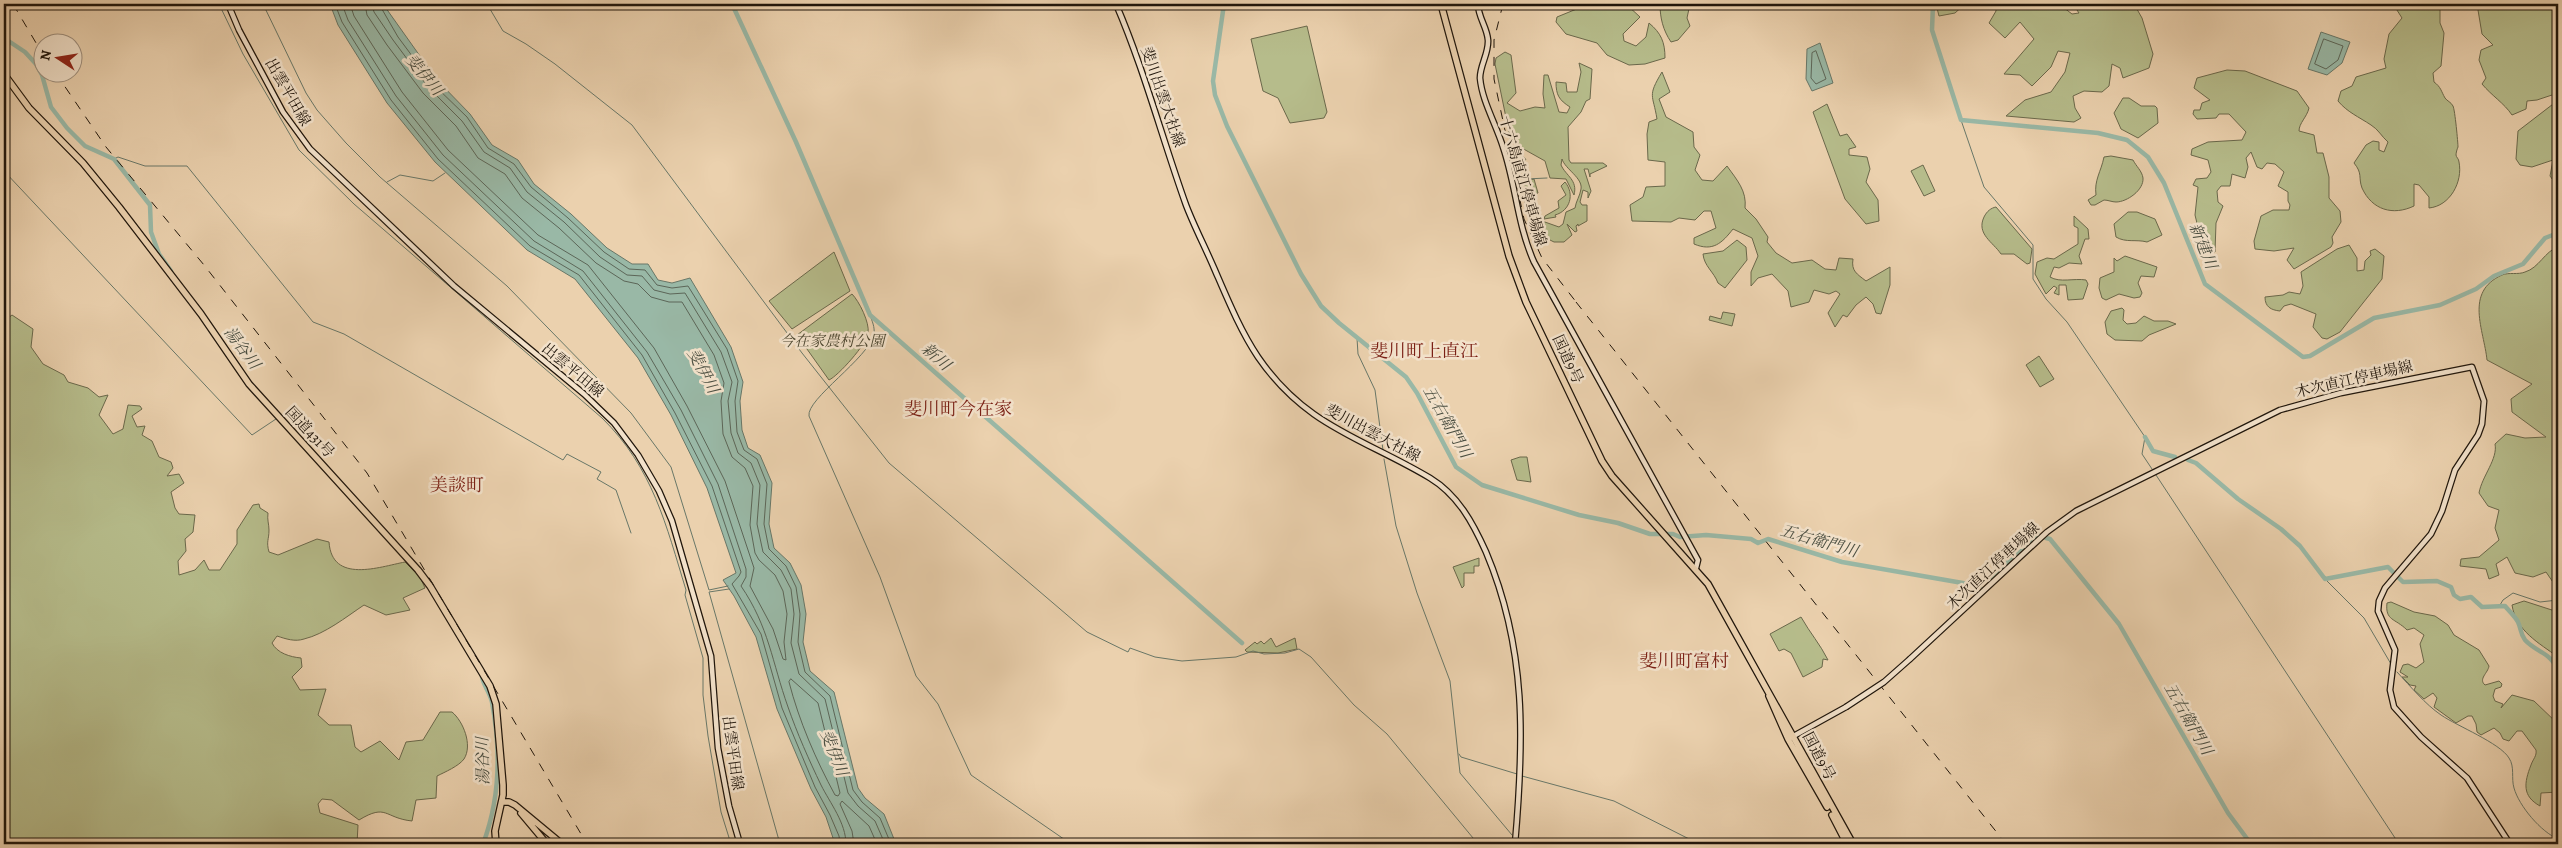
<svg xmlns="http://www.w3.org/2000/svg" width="2562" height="848" font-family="Alegreya,'Noto Serif JP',serif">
<rect width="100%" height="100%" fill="#ebd1ae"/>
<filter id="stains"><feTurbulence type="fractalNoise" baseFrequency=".004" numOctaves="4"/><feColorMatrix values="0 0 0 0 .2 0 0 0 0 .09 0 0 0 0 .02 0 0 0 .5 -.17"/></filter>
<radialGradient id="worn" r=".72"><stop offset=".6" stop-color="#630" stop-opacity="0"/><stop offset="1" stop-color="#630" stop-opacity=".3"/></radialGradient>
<path fill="#b6bc8b" stroke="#6a684b" d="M1613,4L1627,5L1640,17L1623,34L1624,41L1636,46L1646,37L1649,23C1661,33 1665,42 1665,58L1645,64L1629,65L1607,55L1597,43L1566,34L1556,22L1557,17L1584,6L1591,9Z
M1660,4H1706H1690L1687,18L1690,26L1678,40L1671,42C1663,30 1660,18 1660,4Z
M1936,4H1965L1955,13L1939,16Z
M1996,4H2059L2072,14L2079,13L2073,4H2134L2142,18L2153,54L2149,68L2123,78L2120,68L2112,64L2109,86L2102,92L2084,91L2073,96L2075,108L2081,118L2074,122L2006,116L2025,100L2051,92L2065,72L2070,53L2058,51L2051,67L2032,86L2020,75L2004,74L2034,39L2020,22L2005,38L1989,23L1996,11Z
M2396,4H2443L2440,8V23L2444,33L2441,66L2433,73L2434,82C2441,87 2441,91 2445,98C2447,101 2451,102 2453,106C2455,110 2458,143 2458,147C2457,149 2456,153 2456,155C2456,157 2459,159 2459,162C2463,182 2450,206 2429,208V197L2419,185L2414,184V206C2393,216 2372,210 2362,188C2358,177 2363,174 2354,163L2366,145L2373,141L2379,142V150L2384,152L2388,142C2382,137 2378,129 2371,125C2359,117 2347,112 2338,101L2341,91L2352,86L2356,77L2386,68L2384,59L2389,34L2402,18L2395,7Z
M2477,4H2558V187L2550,176L2553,160L2532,167L2520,165L2516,159L2518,131L2557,101L2552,95L2537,100L2527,101L2526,109L2512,115C2504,103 2492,96 2482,84L2486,78L2479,60L2481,50L2493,45L2482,34Z
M1307,26L1327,112L1324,118L1290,123L1278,98L1263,91L1251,39Z
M1505,52L1511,55L1516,93L1507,103L1520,111L1535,107L1545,108L1543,94L1544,75H1548L1559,112L1567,113L1570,107C1559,100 1556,95 1556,82L1566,83L1567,92H1577L1581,72L1579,63L1592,69L1590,99L1586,101L1581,112L1568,127L1569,160L1571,163H1603L1607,166L1590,174V177L1588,169H1584L1591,191L1588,198V192L1583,190L1580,202L1582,205H1587V221L1578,226V224L1576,226L1577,231L1575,232L1567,224L1572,235L1564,242H1554L1538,234L1542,221L1559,227L1563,224L1566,212L1575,208C1576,201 1580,196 1581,189C1583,178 1565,169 1562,159L1561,165C1566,176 1578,180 1574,195L1566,179L1550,178L1545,161L1511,142L1495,64L1496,58Z
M2227,70L2245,71L2297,91L2309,108C2307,117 2299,123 2299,131L2314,135L2317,153H2323L2329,177V198L2340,211L2341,222L2332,237L2333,243L2331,247L2294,269L2287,260L2294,248L2274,251L2255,249L2254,241L2261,216L2273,210H2289L2290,205L2288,201V192L2278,186L2284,172L2275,164L2267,163L2262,169L2257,167L2251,152L2246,158L2248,167L2245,178L2232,174L2230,186H2221L2217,191L2218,202L2223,206L2216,223L2215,252H2204L2195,215L2198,187L2193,185L2196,179L2207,178L2211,172L2208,160L2191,155L2192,149L2208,142L2242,140L2246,132L2229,114H2219L2216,118L2197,119L2193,114L2194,110H2200L2202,103L2210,100L2194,88L2197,78Z
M1662,72L1670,92L1659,99L1666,117L1693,132L1694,147L1700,155L1695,170L1702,180L1713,181L1727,166C1737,180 1747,191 1745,208L1756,219L1768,237L1767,242L1776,253L1792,263L1812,260L1825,269L1836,270L1839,258L1853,259C1851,271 1857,274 1866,281L1890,267V285L1881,314L1876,313L1873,304L1866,297L1856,305L1847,317L1843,315L1835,327L1828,313L1840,294L1836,291L1829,294L1814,290L1809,302L1791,307L1788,291L1772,274L1758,278L1751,286V272L1758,256L1752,238L1733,229C1722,243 1713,252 1694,244V238L1716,228L1711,211H1704L1695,220L1679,218L1671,222L1632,221L1630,205L1643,197L1646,187L1665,186V162L1648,160L1647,134L1649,122L1657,119C1653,94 1647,97 1662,72Z
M2123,98H2129L2141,106H2155L2157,108L2158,123L2138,138L2121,129L2114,113Z
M1827,104L1840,136L1847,134L1856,147L1849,149V155L1867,157L1870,169L1866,182L1878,200L1879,221L1866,224L1845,199L1813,112Z
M1515,156L1524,157L1526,160H1522L1519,169L1515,170L1512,161Z
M2111,156L2133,160C2136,166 2142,171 2143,178C2144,190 2127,202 2116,202C2112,202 2108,200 2104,200L2095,205H2091L2088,200L2096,195C2094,180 2101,172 2104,157Z
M1923,165L1935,191L1924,196L1911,171Z
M1534,179L1538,193L1529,195L1528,202L1525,203V181Z
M1565,182C1575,194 1570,211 1555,215L1556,217L1544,219L1545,216L1559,208L1558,201L1566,195L1561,186Z
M1996,207L2032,249L2030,263L2027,264L2014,254H2001C1993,242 1976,234 1984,217C1987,211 1991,208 1996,207Z
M2128,212H2137L2155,219L2162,235L2147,242C2136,239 2126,243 2116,237L2114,224Z
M2074,216L2088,229L2089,239H2085L2079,256L2082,264L2069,263L2059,268L2054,267L2050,277C2060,283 2074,278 2086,280L2088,284L2083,299L2068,300L2066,285H2059V295L2054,293L2057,288L2054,286L2046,294L2035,274L2037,262L2047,258L2054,259L2078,244V228L2074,226Z
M1737,240L1746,247L1747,260L1725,288L1718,283C1714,272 1704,266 1703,254L1723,251Z
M2349,245L2357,258V271L2364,270L2365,261L2371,255L2370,251L2375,249L2384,256L2382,279L2340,332L2327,339L2322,338L2313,327L2316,314L2291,304L2284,306L2280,311C2271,310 2265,307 2265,297L2283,295L2289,292L2300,294L2303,286L2301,272L2337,249Z
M2558,247V587L2557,588L2546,572L2533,577L2515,573L2507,557L2496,564L2499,575L2489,579L2486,569L2460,566L2461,559L2479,557L2499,540L2495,528L2499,510L2488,506L2479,493C2482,476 2498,459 2495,444L2506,434L2525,438L2546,437L2512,412L2511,399L2532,384L2487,360C2484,330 2464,292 2502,275C2509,272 2518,275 2525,272C2539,268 2545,251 2558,247Z
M834,252L850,291L792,329L769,301Z
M2125,256L2157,267L2154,277L2141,276L2138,283L2142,293L2140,297L2134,298L2119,294L2106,300L2102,298L2099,288L2100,278L2114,272V258L2117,261Z
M852,294C859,301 870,323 868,333C867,344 838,376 829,380L797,335Z
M2122,308L2124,310L2123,320L2127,324L2136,323L2144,316L2154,321H2168L2176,324L2149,335L2142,341L2115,340L2107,334L2105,322L2111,311Z
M1723,312L1735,314L1732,326L1709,320L1710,316L1721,319Z
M12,315L33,329L31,347L43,364L64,375L68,382L88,388L99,397L108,395L99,415L113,434L123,429L128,405L140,406L142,409L132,416L137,427L145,426L142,435L152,441L159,457L171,462L173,468L167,476L179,474L184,483L171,492L175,508L179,514L195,515L193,532L185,539L186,551L178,561L179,575L195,570L204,560L209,570H220L237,544V530L253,505L259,504L260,508L268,513C267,520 269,524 269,530C269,540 266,541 269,552L278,555L317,539L329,542C332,584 379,567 405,562L420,577L425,588L403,598L410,610L386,615L364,605C346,617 325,634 304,639C295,642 286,639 277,636L272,643C277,653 290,657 301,658L302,667L292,677L300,690L326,689L318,715L329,725H351L355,747L361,752L380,741L399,760L406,742L423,740L440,712H452C463,721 473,745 464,759C459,766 445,772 437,776L436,798L416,800L412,821C384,818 387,803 359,820L332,800L322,799L318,804L320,813L358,825L357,844H4V321Z
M2039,356L2054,379L2040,387L2026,365Z
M1520,457H1527L1531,482L1517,480L1511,460Z
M1479,558V566H1474V573H1464V586L1462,588L1453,567Z
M2524,601L2558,612V657C2539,643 2516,631 2512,605Z
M2391,602L2414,612L2435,616L2448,625L2454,635L2479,650L2489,666C2488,673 2478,679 2485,685L2499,681L2502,684L2501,687L2495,689L2493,696L2495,701L2503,704L2501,708L2512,695L2534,701L2557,723L2558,792L2541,793L2540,806C2522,796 2524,783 2531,765C2533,759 2537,756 2536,750L2522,731H2517L2509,741L2503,739L2500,733L2494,728L2481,735L2477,732L2476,724L2472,716H2468L2456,723L2434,707L2437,698L2433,693L2424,699L2414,690L2416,686L2410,685L2402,677H2408L2400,672L2403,665L2408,664L2416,668L2424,662L2420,644L2424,635L2414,628L2407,630C2395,618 2385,621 2387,603Z
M1801,617C1810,633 1820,644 1828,660L1823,659L1822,667L1803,677L1791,653L1784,649L1779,651L1770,634Z
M1271,638L1276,647L1295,638L1297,649L1278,653L1247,652L1245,650L1255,642L1257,644L1261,641L1264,644Z"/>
<path fill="#99b8a6" stroke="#687768" d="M330,4H383L437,80L470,114L492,145L518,160L534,184L571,214L607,248L632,264H648L658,280L672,283L690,278L731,347L743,382L740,401L742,430L748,448L760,455L772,483L769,524L774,548L790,563L801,585L806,614L803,642L810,671L834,692L858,788L865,798L884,814L896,844H835L826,817L811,789L777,709L756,637L734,596L723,580L736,573L707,488L671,415L638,358L575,279L527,250L435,162L387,103L338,25Z
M2321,32L2350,42L2342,63L2327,75L2308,69Z
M1820,43L1833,83L1812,91L1806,79L1807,49Z"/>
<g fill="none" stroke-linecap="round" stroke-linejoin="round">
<path stroke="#5c6658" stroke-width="1" d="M335,4L342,22L391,100L438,159L530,246L579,275L642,355L675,413L712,486L741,572L739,576L732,584L761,634L782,708L815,787L830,815L839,836L840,844
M342,4L348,20L396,96L443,155L534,241L583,271L647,352L681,410L718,484L746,569V577L741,586C769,627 772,662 788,707C797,733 809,760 821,785C830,803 846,823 846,844
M350,4L354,16L402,92L448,150L538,235L588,265L654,348L687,406L725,481L754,568L750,586L773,629L783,659L786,660L784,642L787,614L783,591L775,575L759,560L755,553L750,525L753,486L745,468L732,457L723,434L721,401L724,383L714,355L682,302H669L651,297L638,284L624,281L596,263L559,228L522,198L505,174L478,158L456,126L423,93L387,45L367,15L365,4
M372,4L374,12L393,40L428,87L462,121L484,152L510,168L527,192L564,222L600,257L627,275L642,276L654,290L670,294L685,293L721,352L732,382L728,401L731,433L738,453L751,463L760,485L757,524L763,552L781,570L791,589L794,614L791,643L799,674L825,699L848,793L858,806L875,821L885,844
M379,4L398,37L433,84L467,117L488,148L514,164L531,187L568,218L604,252L629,269L645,270L657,285L672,288L688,286L727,349L738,381L735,401L737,432L744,450L757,459L767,484L764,524L769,549L786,566L796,587L800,614L798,642L805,672L830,696L853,790L862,802L880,818L891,844
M2324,39L2343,46L2338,60L2326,69L2315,64Z
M1816,51L1826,79L1816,84L1811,78L1812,53Z
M791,679L818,703L840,793L838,796L835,795C816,760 799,721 789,682Z
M854,844L852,831L840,804L842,801L869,826L877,844"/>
<path stroke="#687768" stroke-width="1" d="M219,4L243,54L299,150L354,204L602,418C653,468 666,525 686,590L685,595L703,658V695L708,736L721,812L731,844
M263,4L306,93L317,110L346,143L380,177L507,286L631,413L671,467L709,590L728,586
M487,4L503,31L526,44L555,64L632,125L802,353L889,463L1087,632L1128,652L1130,648L1155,657L1182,661L1236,657L1253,651L1264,654L1285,653L1299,649L1311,657L1354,705L1387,734L1478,844
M1961,120L1984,187L2033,245V279L2046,299L2067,322L2145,437L2142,454L2152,469
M114,159L118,157L145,166H187L313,322L344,334L563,460L567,454L601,472L597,479L616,490L631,533
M4,171L252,435L276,419
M1526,179L1547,178
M387,182L400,175L433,181L445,173
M1526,202V194L1535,192
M870,315C872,321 875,327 874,334C869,358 806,399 809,416L880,577L916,676L938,704L971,775L1071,844
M1357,338L1358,354L1375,390L1383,450
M1384,459L1396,526L1417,593L1450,681L1460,773L1512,835
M2156,475L2399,844
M2325,579L2364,618L2391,664
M729,589L709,592L780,844
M2500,605L2503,600L2513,593L2540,602L2558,600
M2397,672C2411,687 2425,704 2441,715C2457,726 2500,743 2509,758C2515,767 2511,778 2514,788C2519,806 2541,832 2558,839
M1459,754L1461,757L1517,774
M1522,776L1614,801L1699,844
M1518,840L1521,844"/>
<path stroke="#99b8a6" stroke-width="4.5" d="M732,4L796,142L870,315L1242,643
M1224,4L1213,81L1215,95L1227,126L1301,274L1321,306L1339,323L1406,377L1417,393L1456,467L1482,485L1579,515L1618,523L1650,534H1673L1680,537L1706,535L1751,539L1758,543L1768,539L1842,562L1980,586
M1933,4L1932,30L1961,120L2098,133L2127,140L2148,157L2164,183L2205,284L2303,357L2310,356L2374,318L2440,305L2476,289L2494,276L2523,264L2545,238L2558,233
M4,38L25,52L36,64L42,75L51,107L67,128L85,146L114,159L150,205L151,232L159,254L171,271
M2145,437L2153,451L2175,457
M2188,460L2196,463L2238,499L2281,529L2300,546L2325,579L2388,567L2403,582L2437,581L2451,587L2454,595L2460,599L2471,597L2482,607L2505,606C2509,611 2515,616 2518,622C2521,628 2520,633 2525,640C2537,653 2553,653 2558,672
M2046,538L2050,539L2119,624L2228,813L2251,844
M1989,579L2038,535
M482,677C484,686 490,693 492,702C501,750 500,799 483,844"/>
<g stroke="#1f150b" stroke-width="7">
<path id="secondary" d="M228,4L239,30L283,112L310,149L454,286L584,394L614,423L638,455L659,491L672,521L711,656L718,748L729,806L740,844
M1116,4C1144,69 1162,138 1186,205C1194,226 1205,247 1214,268C1227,298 1240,330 1258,357C1306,427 1363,438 1430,478C1458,495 1473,523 1486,552C1527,649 1524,741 1515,844
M1478,4C1478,17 1487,27 1488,40C1489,53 1480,65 1480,78C1482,101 1496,124 1503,147C1516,185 1517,224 1534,262L1698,560L1696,568
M1910,659L2047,532L2076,511L2280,410L2341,393L2472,367L2484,401L2482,424L2478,435L2455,470L2442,511L2431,534L2385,588L2379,601L2378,611L2395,650L2390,690L2394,707L2421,737L2467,778L2510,844
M1790,738L1846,707"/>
</g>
<g stroke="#1f150b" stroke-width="8">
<path id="trunk" d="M1441,4L1509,256L1526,302L1602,461L1612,476L1708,584L1853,844
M4,74L29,108L83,163L119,207L201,314L249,384L418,570L430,586L490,686L496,704L503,785V795L495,831L496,844
M1769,696L1788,739L1827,807
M502,802H509L515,805L562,844
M521,813L547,844
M1832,815L1847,844"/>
</g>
<use href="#secondary" stroke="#f2e1ca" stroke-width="4.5"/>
<use href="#trunk" stroke="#ebd1ae" stroke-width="5.5"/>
<path stroke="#1f150b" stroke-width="1" stroke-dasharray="9 9" stroke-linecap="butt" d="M13,4L42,53
M1503,4L1494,40V79L1524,219L1542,258L1580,307
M55,72L106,147L204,265L367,473L587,844
M1576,302L2006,844"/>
<g stroke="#1f150b" stroke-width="7" stroke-linecap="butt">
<path id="secondary-bridge" d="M1846,707L1884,682L1910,659"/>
</g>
<use href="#secondary-bridge" stroke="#f2e1ca" stroke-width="4.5"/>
</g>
<g text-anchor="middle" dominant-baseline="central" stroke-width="5" stroke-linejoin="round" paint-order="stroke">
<g font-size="15" fill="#1f150b" stroke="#f2e1ca">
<text transform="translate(288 92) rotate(60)">出雲平田線</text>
<text transform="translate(1163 97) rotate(71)">斐川出雲大社線</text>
<text transform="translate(1523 181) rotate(74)">十六島直江停車場線</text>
<text transform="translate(1568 359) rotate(65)">国道9号</text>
<text transform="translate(573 370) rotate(40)">出雲平田線</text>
<text transform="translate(2354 379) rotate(-13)">木次直江停車場線</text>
<text transform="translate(310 432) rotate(47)">国道431号</text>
<text transform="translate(1373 433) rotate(28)">斐川出雲大社線</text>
<text transform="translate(1993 566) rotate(-43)">木次直江停車場線</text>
<text transform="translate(733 753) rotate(82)">出雲平田線</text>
<text transform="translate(1819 756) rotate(62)">国道9号</text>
</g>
<g font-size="15" font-style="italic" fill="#4c4731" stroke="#f2e1ca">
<text x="832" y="341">今在家農村公園</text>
</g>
<g font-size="16" font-style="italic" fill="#4a4e41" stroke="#f2e1ca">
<text transform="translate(424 75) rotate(50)">斐伊川</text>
<text transform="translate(2203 246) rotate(68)">新建川</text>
<text transform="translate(242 348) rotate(53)">湯谷川</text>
<text transform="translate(936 357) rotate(41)">新川</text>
<text transform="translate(703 371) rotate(62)">斐伊川</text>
<text transform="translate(1447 422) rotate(60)">五右衛門川</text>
<text transform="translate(1819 541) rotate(16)">五右衛門川</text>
<text transform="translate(2188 719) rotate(60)">五右衛門川</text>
<text transform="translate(834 753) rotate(68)">斐伊川</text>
<text transform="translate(483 761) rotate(-91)">湯谷川</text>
</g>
<g font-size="18" fill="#7a1f14" stroke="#f2e1ca">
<text x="1424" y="351">斐川町上直江</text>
<text x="958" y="409">斐川町今在家</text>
<text x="457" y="485">美談町</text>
<text x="1684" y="661">斐川町富村</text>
</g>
</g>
<rect width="2562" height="848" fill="none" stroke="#ebd1ae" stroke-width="20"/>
<rect x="5" y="5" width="2552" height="838" fill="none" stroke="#1f150b" stroke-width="2.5"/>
<rect x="10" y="10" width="2542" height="828" fill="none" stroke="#1f150b"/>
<g transform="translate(58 58) rotate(282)"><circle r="24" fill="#f2e1ca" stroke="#9e8f7e"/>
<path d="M0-4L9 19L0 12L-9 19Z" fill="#8f2418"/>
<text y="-8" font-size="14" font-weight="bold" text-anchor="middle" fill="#1f150b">N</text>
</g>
<rect width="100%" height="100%" filter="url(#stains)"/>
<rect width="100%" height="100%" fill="url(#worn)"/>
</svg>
